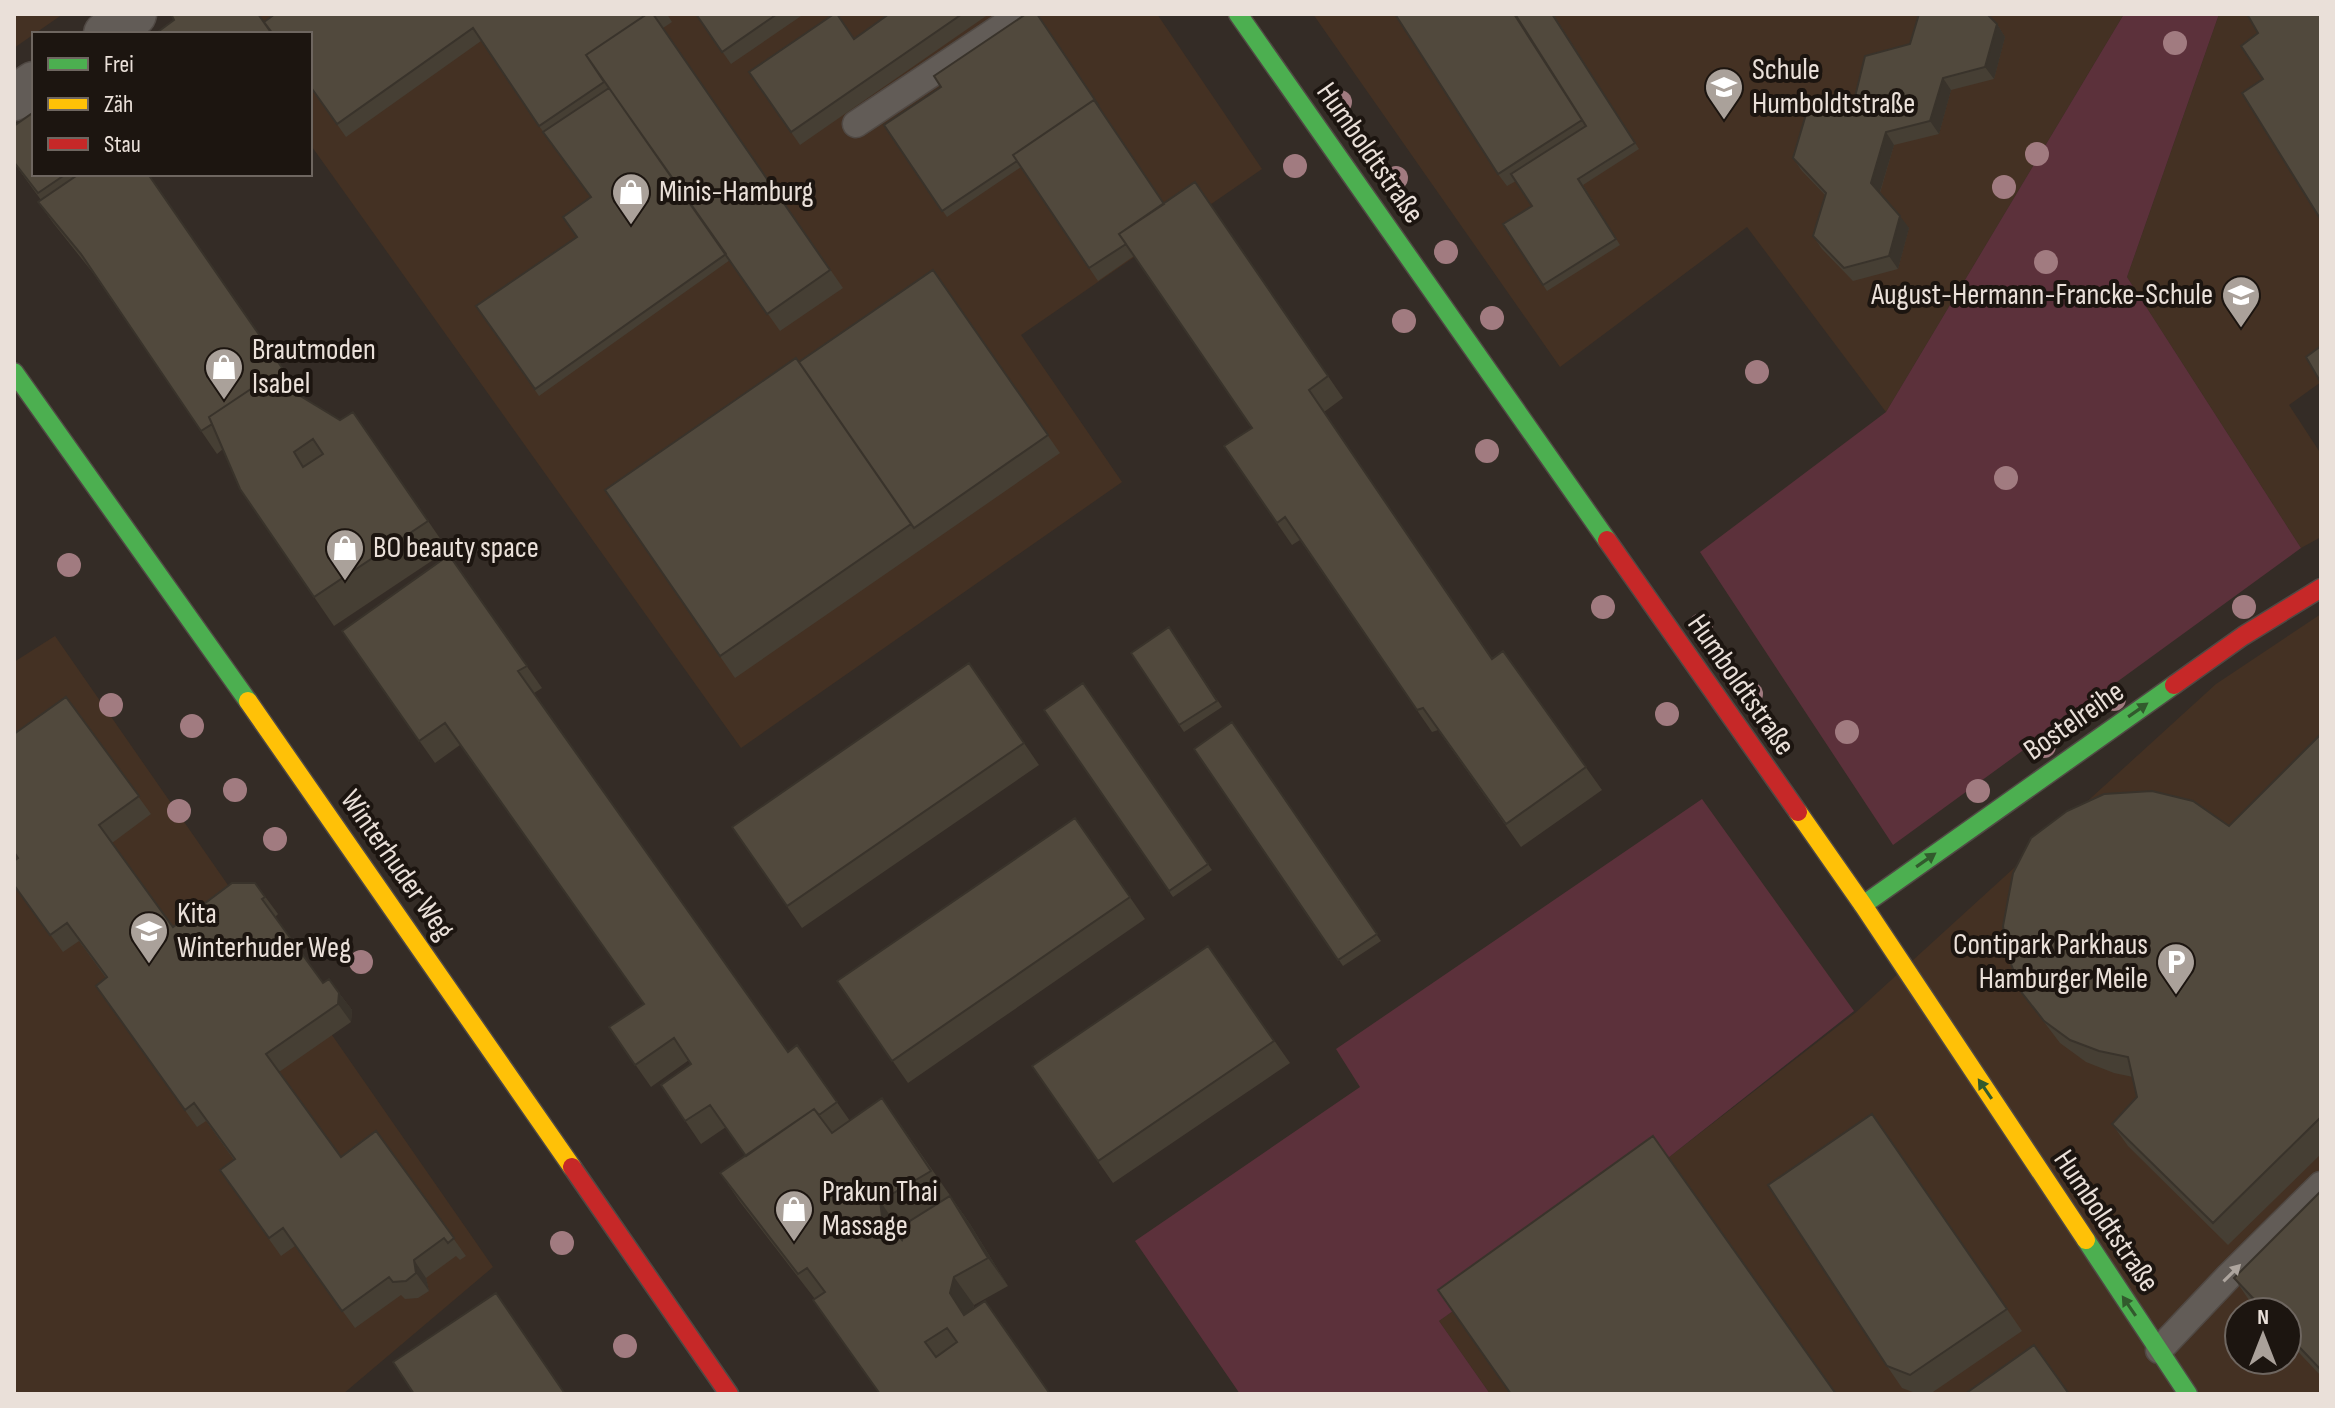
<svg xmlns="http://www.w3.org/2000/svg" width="2335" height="1408" font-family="'Sofia Sans Condensed',sans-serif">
<rect width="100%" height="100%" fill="#342c26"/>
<path fill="#443123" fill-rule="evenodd" d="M14,14H63L14,48Z
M217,14H1157L1262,169L1021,335L1122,482L741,748L310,144V34H231Z
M1313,14H2124L1886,412L1747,227L1560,367Z
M2219,14H2321V382L2289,405L2321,454V537L2301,548L2127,277Z
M2321,614V1394H1490L1439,1321L1668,1158L1855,1013L2216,684ZM2239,1312H2287V1360H2239Z
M55,636L493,1267L343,1394H14V662Z"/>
<path fill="#5c313b" d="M2124,14H2219L2127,277L2301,548L1893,845L1700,552L1886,412Z
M1702,799L1854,1011L1668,1158L1439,1321L1490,1394H1240L1135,1241L1360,1087L1336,1049Z"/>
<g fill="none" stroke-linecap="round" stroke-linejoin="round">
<g stroke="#504944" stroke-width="29">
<path id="lane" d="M856,124L1021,14
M2159,1350L2229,1276L2321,1185"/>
</g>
<g stroke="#504944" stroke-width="47">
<path id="street" d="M106,34L134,14
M14,98L34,84"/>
</g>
<g stroke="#504944" stroke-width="21">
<path id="fast" d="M1238,14L1607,540
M14,372L248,701
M1863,905L2174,685
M2086,1240L2188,1394"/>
</g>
<g stroke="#504944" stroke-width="21">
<path id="slow" d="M248,701L572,1167
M1798,812L1863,905L2086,1240"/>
</g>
<g stroke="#504944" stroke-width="21">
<path id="jam" d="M1607,540L1798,812
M2174,685L2243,636L2321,588
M572,1167L729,1394"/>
</g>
<use href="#lane" stroke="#625c57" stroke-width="26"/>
<use href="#street" stroke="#625c57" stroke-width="44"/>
<use href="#fast" stroke="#4caf50" stroke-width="18"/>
<use href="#slow" stroke="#ffc107" stroke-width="18"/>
<use href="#jam" stroke="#c62828" stroke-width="18"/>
</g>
<g fill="#a17b80">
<circle cx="2175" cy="43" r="12"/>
<circle cx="1340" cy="102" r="12"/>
<circle cx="2037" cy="154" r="12"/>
<circle cx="1295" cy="166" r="12"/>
<circle cx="1396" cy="178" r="12"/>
<circle cx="2004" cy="187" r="12"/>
<circle cx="1446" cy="252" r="12"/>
<circle cx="2046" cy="262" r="12"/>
<circle cx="1492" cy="318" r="12"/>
<circle cx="1404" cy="321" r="12"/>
<circle cx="1757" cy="372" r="12"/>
<circle cx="1487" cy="451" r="12"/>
<circle cx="2006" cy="478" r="12"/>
<circle cx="69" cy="565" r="12"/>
<circle cx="1603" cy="607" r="12"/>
<circle cx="2244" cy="607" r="12"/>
<circle cx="1701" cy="625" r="12"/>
<circle cx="1751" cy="694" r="12"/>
<circle cx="2114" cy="699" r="12"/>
<circle cx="111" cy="705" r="12"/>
<circle cx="1667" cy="714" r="12"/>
<circle cx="192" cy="726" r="12"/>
<circle cx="1847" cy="732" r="12"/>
<circle cx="2044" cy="746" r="12"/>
<circle cx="235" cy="790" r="12"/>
<circle cx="1978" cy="791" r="12"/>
<circle cx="179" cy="811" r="12"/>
<circle cx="275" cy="839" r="12"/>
<circle cx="361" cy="962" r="12"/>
<circle cx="562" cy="1243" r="12"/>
<circle cx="625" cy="1346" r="12"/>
</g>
<path fill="#463f34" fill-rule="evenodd" d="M275,14H667L672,22L663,28L843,288L780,331L730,260L539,396L476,306L577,237L591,197L539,126L481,41L346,137L310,86Z
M696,14H804L731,64Z
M889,14H989L800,145L749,72L854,39Z
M1553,14L1639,149L1583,185L1620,245L1547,291L1503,224L1532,206L1516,181L1507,186L1498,174Z
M1997,24L2005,37L1994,79L1951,90L1939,134L1894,145L1880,193L1909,228L1898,269L1853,281L1822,249L1813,236L1826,196L1802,171L1793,158L1910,44Z
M941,87L1164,203L1195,182L1343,398L1324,412L1492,658L1503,651L1602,790L1521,847L1438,730L1432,732L1300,540L1292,545L1224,446L1252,428L1134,256L1098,281L1021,167L947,217L884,125Z
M14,163L34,174H148L301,396L340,420L353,412L448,550L334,626L240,489L223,449L217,454L93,273L54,224L38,202L41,200Z
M933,270L1060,453L926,546L925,544L926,546L735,678L605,490L799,362Z
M449,555L542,688L534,693L788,1052L797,1045L850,1121L882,1098L970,1224L1008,1286L974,1305L973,1310L1050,1394H880L815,1299L740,1202L720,1173L746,1156L726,1127L701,1144L661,1085L691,1064L689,1060L651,1087L609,1027L644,1004L460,745L435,763L342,631ZM909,1224L902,1240L900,1230Z
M1169,627L1222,707L1184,732L1131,653Z
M969,663L1039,765L802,928L732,827Z
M1083,683L1212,870L1173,897L1044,710Z
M66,697L151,814L112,843L173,927L255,883L278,914L275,917L323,983L339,993L352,1010L351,1022L279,1072L341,1157L376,1131L466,1256L460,1260L456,1256L426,1278L429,1291L418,1298L405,1299L401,1295L355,1328L295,1246L281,1256L220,1170L234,1160L206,1121L197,1127L108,1003L106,978L79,941L63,952L14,885Z
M1232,722L1381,941L1343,966L1194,749Z
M2321,734V1154L2228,1245L2128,1146L2112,1124L2137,1097L2133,1077L2114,1073L2086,1062L2060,1043L2022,993L2229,826Z
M1075,818L1145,919L908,1083L837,981Z
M1208,946L1290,1063L1113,1183L1032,1066Z
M1872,1114L2022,1331L1930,1394H1918L1902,1388L1887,1366Z
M2321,1191V1376L2287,1340V1312H2260L2249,1300L2234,1278Z"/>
<path fill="#39332b" d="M1997,24L2005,37L1994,79L1985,67Z
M1943,78L1951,90L1939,134L1930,121Z
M1886,132L1894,145L1879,195L1871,183Z
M1900,216L1909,228L1898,269L1889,256Z
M339,993L352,1010L351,1022L338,1004Z
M950,1196L970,1224L1008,1286L988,1258Z
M880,1201L900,1230L901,1244L882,1216Z
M414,1260L426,1278L429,1291L416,1273Z
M954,1277L974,1305L969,1321L984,1344L950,1293Z"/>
<path fill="#51493d" stroke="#39332b" stroke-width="2" fill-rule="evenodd" d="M171,14H258L272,34H155L174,20Z
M275,14H647L586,55L604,82L539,126L473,28L337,124L310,86V34H273L264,22Z
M647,14H653L830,270L767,314L586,55Z
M696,14H777L722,52Z
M834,14H837L854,39L889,14H962L791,132L749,72Z
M1026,14H1037L1099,106L1094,100L1013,155L1017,161L942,211L884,125L941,87L934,76Z
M1395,14H1514L1582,120L1498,174Z
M1515,14H1552L1635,143L1578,179L1616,239L1543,285L1503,224L1532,206L1511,174L1586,126Z
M1919,14H1987L1997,24L1985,67L1943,78L1930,121L1886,132L1871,183L1900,216L1889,256L1844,268L1813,236L1826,193L1793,158L1807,111L1854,101L1865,56L1910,44Z
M2247,14H2321V220L2242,93L2263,79L2241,46L2258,33Z
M609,88L726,254L535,389L476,306L577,237L563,217L591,197L543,132Z
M1094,100L1164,204L1119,234L1126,244L1089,268L1013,155Z
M34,112V174H66L38,193L14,162V126Z
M79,174H148L287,375L277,382L269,377L209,417L212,424L201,431L81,254L38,202Z
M1195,182L1328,376L1309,390L1492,659L1503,651L1586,767L1506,824L1423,708L1417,710L1285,517L1277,523L1224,446L1252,428L1119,234Z
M933,270L1048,435L914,528L799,362Z
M2321,346V383L2306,357Z
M796,358L911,524L720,656L605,490Z
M269,377L340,420L353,412L428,521L314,597L240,489L209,417ZM313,439L323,454L303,467L294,452Z
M449,555L527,666L518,671L788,1052L797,1045L837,1102L819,1115L814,1109L746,1156L710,1105L685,1121L661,1085L691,1064L674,1038L635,1065L609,1027L644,1004L445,723L419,741L342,631Z
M1169,627L1217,701L1179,725L1131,653Z
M969,663L1024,743L787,906L732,827Z
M1083,683L1208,864L1169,891L1044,710Z
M66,697L139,796L99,825L173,927L232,883H255L265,897L262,899L323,983L329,979L339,993L338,1004L266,1054L341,1157L376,1131L454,1238L448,1243L444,1238L414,1260L416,1273L406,1281L393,1282L389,1277L342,1311L283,1228L269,1238L220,1170L235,1159L194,1103L185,1110L96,986L107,977L67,923L50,935L14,885V861L18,858L14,852V734Z
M1232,722L1377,934L1338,960L1194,749Z
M2321,734V1117L2213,1223L2112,1124L2137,1097L2128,1057L2099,1051L2070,1040L2044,1021L2022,993L2008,956L2003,926L2013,873L2031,838L2067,811L2104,794L2152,791L2193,801L2229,826Z
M1075,818L1130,897L892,1061L837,981Z
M1208,946L1274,1041L1098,1161L1032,1066Z
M882,1098L931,1171L880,1201L882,1216L902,1240L910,1221L950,1196L988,1258L954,1277L950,1293L964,1315L985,1301L1050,1394H880L813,1300L825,1292L807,1268L798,1274L720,1173L814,1109L832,1133ZM947,1328L957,1342L936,1357L925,1342Z
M1872,1114L2007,1309L1910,1375L1887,1366L1768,1185Z
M1653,1136L1836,1394H1511L1438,1290Z
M2321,1191V1370L2287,1334V1312H2266L2234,1278Z
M496,1293L565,1394H414L393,1362Z
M2034,1345L2069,1394H1965Z"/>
<defs><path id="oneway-solid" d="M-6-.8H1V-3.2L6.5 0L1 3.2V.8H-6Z" transform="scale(2)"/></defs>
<g fill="#325a2d">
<use href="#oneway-solid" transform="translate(2138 710) rotate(-35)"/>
<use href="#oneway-solid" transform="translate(1926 860) rotate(-35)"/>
<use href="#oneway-solid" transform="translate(1985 1089) rotate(-124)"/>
<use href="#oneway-solid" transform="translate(2129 1306) rotate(-124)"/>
</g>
<use fill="#ada59e" href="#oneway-solid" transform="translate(2232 1273) rotate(-45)"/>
<defs>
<g id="school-pin" transform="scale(2)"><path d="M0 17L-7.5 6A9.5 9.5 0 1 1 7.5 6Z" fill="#aaa19a" stroke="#1c1510"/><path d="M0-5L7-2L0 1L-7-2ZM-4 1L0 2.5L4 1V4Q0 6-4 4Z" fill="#fff"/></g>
<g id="shop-pin" transform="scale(2)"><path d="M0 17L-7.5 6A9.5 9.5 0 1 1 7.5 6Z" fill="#aaa19a" stroke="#1c1510"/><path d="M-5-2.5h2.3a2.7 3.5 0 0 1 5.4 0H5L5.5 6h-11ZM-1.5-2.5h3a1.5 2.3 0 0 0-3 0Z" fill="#fff"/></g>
<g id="parking-pin" transform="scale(2)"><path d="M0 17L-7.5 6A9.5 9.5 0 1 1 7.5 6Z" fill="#aaa19a" stroke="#1c1510"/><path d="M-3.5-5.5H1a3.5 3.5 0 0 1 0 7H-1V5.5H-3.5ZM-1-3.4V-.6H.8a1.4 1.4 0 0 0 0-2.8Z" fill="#fff"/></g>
</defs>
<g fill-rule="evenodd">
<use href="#school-pin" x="1724" y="87"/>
<use href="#shop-pin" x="631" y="192"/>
<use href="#school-pin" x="2241" y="295"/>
<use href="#shop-pin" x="224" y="367"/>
<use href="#shop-pin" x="345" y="548"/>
<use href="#school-pin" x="149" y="931"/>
<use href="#parking-pin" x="2176" y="962"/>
<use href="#shop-pin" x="794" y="1209"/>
</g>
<g text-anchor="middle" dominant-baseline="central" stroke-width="8" stroke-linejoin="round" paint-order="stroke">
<g font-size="30" fill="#eae0d9" stroke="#1c1510" text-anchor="start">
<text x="1752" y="70">Schule<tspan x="1752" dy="34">Humboldtstraße</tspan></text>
<text x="659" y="192">Minis-Hamburg</text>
<text x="2213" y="295" text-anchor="end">August-Hermann-Francke-Schule</text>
<text x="252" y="350">Brautmoden<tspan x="252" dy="34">Isabel</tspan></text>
<text x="373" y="548">BO beauty space</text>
<text x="177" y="914">Kita<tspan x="177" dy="34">Winterhuder Weg</tspan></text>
<text x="2148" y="945" text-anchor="end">Contipark Parkhaus<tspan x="2148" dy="34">Hamburger Meile</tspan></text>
<text x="822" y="1192">Prakun Thai<tspan x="822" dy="34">Massage</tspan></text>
</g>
<g font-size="30" fill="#eae0d9" stroke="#1c1510">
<text transform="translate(1370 153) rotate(55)">Humboldtstraße</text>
<text transform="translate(1741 685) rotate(55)">Humboldtstraße</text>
<text transform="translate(2074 721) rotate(-35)">Bostelreihe</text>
<text transform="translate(397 865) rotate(55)">Winterhuder Weg</text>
<text transform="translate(2106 1221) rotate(56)">Humboldtstraße</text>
</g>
</g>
<rect width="2335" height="1408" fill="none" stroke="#eae0d9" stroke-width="32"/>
<rect x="32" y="32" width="280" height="144" fill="#1c1510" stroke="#6e6660" stroke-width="2"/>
<rect x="48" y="58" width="40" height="12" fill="#4caf50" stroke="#6e6660" stroke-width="2"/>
<text x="104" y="72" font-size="24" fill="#eae0d9">Frei</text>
<rect x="48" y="98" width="40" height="12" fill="#ffc107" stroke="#6e6660" stroke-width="2"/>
<text x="104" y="112" font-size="24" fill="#eae0d9">Zäh</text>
<rect x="48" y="138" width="40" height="12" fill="#c62828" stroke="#6e6660" stroke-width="2"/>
<text x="104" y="152" font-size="24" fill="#eae0d9">Stau</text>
<g transform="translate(2263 1336)"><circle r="38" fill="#1c1510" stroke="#6e6660" stroke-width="2"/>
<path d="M0-6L14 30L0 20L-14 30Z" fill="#aaa19a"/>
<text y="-12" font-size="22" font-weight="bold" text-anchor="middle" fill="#eae0d9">N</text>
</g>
</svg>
